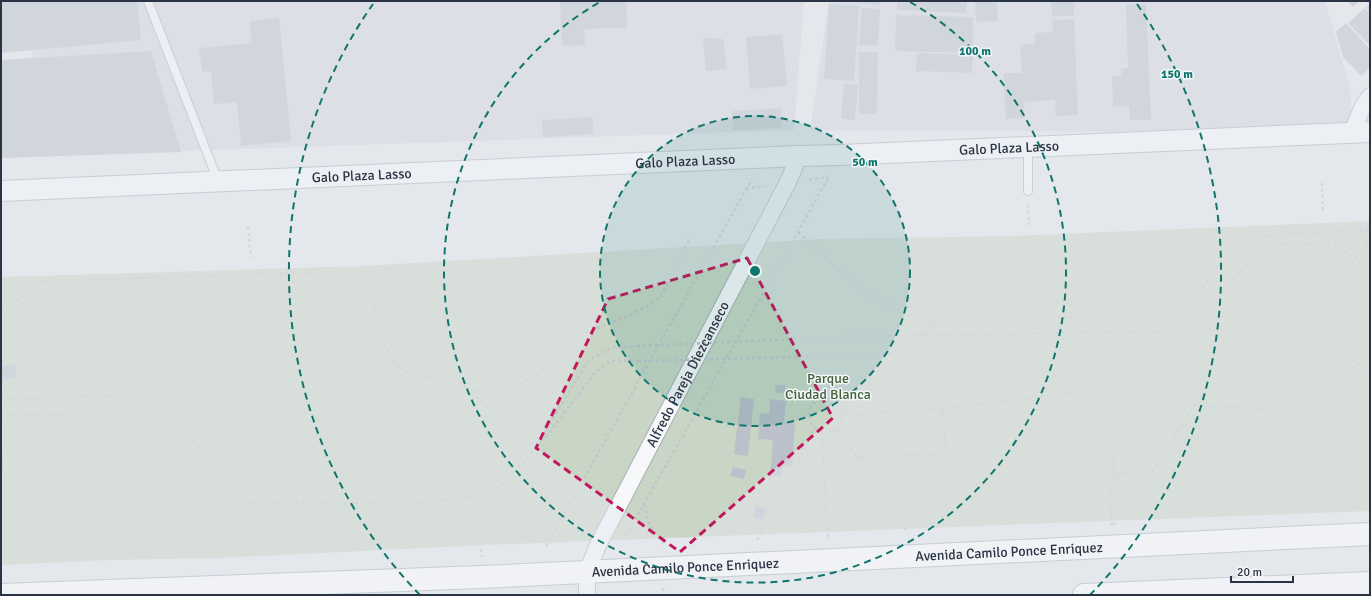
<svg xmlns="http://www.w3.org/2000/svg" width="1371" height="596" font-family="Signika,sans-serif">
<rect width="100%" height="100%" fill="#e4e7ec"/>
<path fill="#d2d6de" d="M33,1H804L794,130L31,156Z
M829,1H1325L1350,89L1352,133L810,130Z"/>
<path fill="#c9d6c5" d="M1370,221V511L486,545L218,558L110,560L1,565V277L362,266L820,239L1013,236Z"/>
<path fill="#bbc0ca" d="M1,1H137L141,40L1,53Z
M560,1H626L627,28L584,29L585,45L562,46Z
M854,1H881L880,5L854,2Z
M897,1H967L966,13L897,10Z
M975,1H997L998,21L976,22Z
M1051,1H1074V16H1052Z
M1347,1H1360L1353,7Z
M829,4L859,6L854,81L824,79Z
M1146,4L1151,120H1130L1129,106L1113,107L1112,76H1121V69L1128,68L1126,5Z
M1370,4V12L1366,8Z
M862,8L880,9L878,46L859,45Z
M1365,8L1370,14V46L1348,23Z
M896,15L973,17V53L895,51Z
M279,18L291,141L241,146L237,102L214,104L211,71L202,72L199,48L252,43L249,21Z
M1074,19L1078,115L1056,116L1055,100L1024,102L1025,118L1006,119L1003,73H1022L1020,45L1035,44V33L1053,32L1052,20Z
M1346,23L1370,49V68L1361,76L1343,57L1336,32Z
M782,34L787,86L750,89L746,37Z
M703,38L723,39L727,69L706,71Z
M151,51L181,152L1,158V60Z
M859,52H878L877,114H859Z
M917,53L973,55L972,73L916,71Z
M844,84L858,85L855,120L841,119Z
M781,108L782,128L733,130L732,111Z
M592,117L594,134L543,137L542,120Z
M15,364L17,377L1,380V367Z
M775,385H785V393H776Z
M741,397L754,399L748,456L734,454Z
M770,399L786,401L784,422L795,423L792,467L783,466L782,476H770L773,440L758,439L760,413L769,414Z
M1,451H2L3,471H1Z
M733,467L746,470L744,479L730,476Z
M756,505L767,509L763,520L753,517Z"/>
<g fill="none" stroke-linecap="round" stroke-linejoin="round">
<g stroke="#a9aeb7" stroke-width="10">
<path id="service" d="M148,1L218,181
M1028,148V191"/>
</g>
<g stroke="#a9aeb7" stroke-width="18">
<g id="minor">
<path d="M1352,133L1362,108L1370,96"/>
<path id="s1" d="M587,595V572L598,545L788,182L799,156"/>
</g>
</g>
<g stroke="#a9aeb7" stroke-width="22">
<g id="tertiary">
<path id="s2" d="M1,191L799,156L841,155L1370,132"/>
</g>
</g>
<g stroke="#a9aeb7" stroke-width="24">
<g id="secondary">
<path id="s3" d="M1,595L482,577L1370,534"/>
<path d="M1084,595L1370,583"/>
</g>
</g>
<path stroke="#c2c5cb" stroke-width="2.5" stroke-dasharray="3 3" stroke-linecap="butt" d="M809,180L828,177
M1322,183L1323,213
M746,189L765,186
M1028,205L1029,225
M248,227L251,258
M1368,229L1367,243L1365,249L1370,257
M798,232L861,290L908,315L933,325
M1,311L44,281L335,272L358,281L373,301L385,345L396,366L412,375L452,379L472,391L504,429L525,443H538L547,436L594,374C611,357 617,360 638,361
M870,336L1171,331L1188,325L1208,311L1248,263L1265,248L1291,243L1332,245L1354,256L1370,275
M871,355L889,354L912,344L933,325L952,318L1163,317L1178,312L1192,304L1201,291L1215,268L1239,244L1257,236L1370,229
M1348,356L1370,374
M473,391L498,388L520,384L537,374L557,350L577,336L628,316L647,306L661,296L689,240
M809 415a17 17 0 1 1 34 0a17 17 0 1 1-34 0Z
M1,399L114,396L144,398L161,405L184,428L202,452L221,483L231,494L245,502L408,504L487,496L517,472L538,443L588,361L610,348L637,346
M1195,405L1280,410
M844,415L943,409L1107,388
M1,416L93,413
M837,429L909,534
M822,432L828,538
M1174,438L1284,500
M856,457L946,453L943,409
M1113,474L1155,468
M644,504C646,520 652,531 663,542V547
M1113,525L1155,468L1195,405L1180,380
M1111,526L1113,443
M626,536L830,175
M757,540L815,428
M546,546L752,179
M481,549L482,557
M663,588V595"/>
<use href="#service" stroke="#f7f8fa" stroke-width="8"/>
<use href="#minor" stroke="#f7f8fa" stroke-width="16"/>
<use href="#tertiary" stroke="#f7f8fa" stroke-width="20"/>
<use href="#secondary" stroke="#fff" stroke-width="22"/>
<path stroke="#c2c5cb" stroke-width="2.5" stroke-dasharray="3 3" stroke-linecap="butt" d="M637,346L870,336
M638,361L871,355"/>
</g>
<path d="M0 0H1371V596H0ZM747,258L833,418L680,552L536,448L608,299Z" fill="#e4e7ec" fill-opacity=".55" fill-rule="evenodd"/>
<path fill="none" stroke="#c2185b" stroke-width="3" stroke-dasharray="8 5" stroke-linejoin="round" d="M747,258L833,418L680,552L536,448L608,299Z"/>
<circle cx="755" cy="271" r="155" fill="#0f766e" fill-opacity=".12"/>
<g fill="none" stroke="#0f766e" stroke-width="2" stroke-dasharray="7 5">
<circle cx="755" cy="271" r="155"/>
<path d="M910 2A311 311 0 1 1 600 2"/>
<path d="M420 595A466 466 0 0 1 373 4M1137 4A466 466 0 0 1 1090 595"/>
</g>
<g text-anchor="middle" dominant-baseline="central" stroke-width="3" stroke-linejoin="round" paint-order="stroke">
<g font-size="14" fill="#2b3445" stroke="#f4f6f9">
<text stroke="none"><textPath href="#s2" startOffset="1009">Galo Plaza Lasso</textPath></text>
<text stroke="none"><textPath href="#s2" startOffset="685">Galo Plaza Lasso</textPath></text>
<text stroke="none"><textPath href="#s2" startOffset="361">Galo Plaza Lasso</textPath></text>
<text stroke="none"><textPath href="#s1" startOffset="245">Alfredo Pareja Diezcanseco</textPath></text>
<text stroke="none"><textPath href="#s3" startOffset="1009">Avenida Camilo Ponce Enriquez</textPath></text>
<text stroke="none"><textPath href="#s3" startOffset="685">Avenida Camilo Ponce Enriquez</textPath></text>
</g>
<g font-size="14" fill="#3f6138" stroke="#f4f6f9">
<text x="828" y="378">Parque<tspan x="828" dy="16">Ciudad Blanca</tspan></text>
</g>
</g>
<circle cx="755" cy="271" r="6" fill="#0f766e" stroke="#f4f6f9" stroke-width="2"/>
<g font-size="12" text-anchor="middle" font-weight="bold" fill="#0f766e" stroke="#f4f6f9" stroke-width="3" stroke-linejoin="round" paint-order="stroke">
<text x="975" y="55">100 m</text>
<text x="1177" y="78">150 m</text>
<text x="865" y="166">50 m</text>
</g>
<rect width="1371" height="596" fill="none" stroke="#2b3445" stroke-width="4"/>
<path d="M1231 576v6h62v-6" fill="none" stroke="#2b3445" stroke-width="2"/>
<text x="1237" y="576" font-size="12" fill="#2b3445" stroke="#f4f6f9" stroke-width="3" paint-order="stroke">20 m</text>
</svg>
